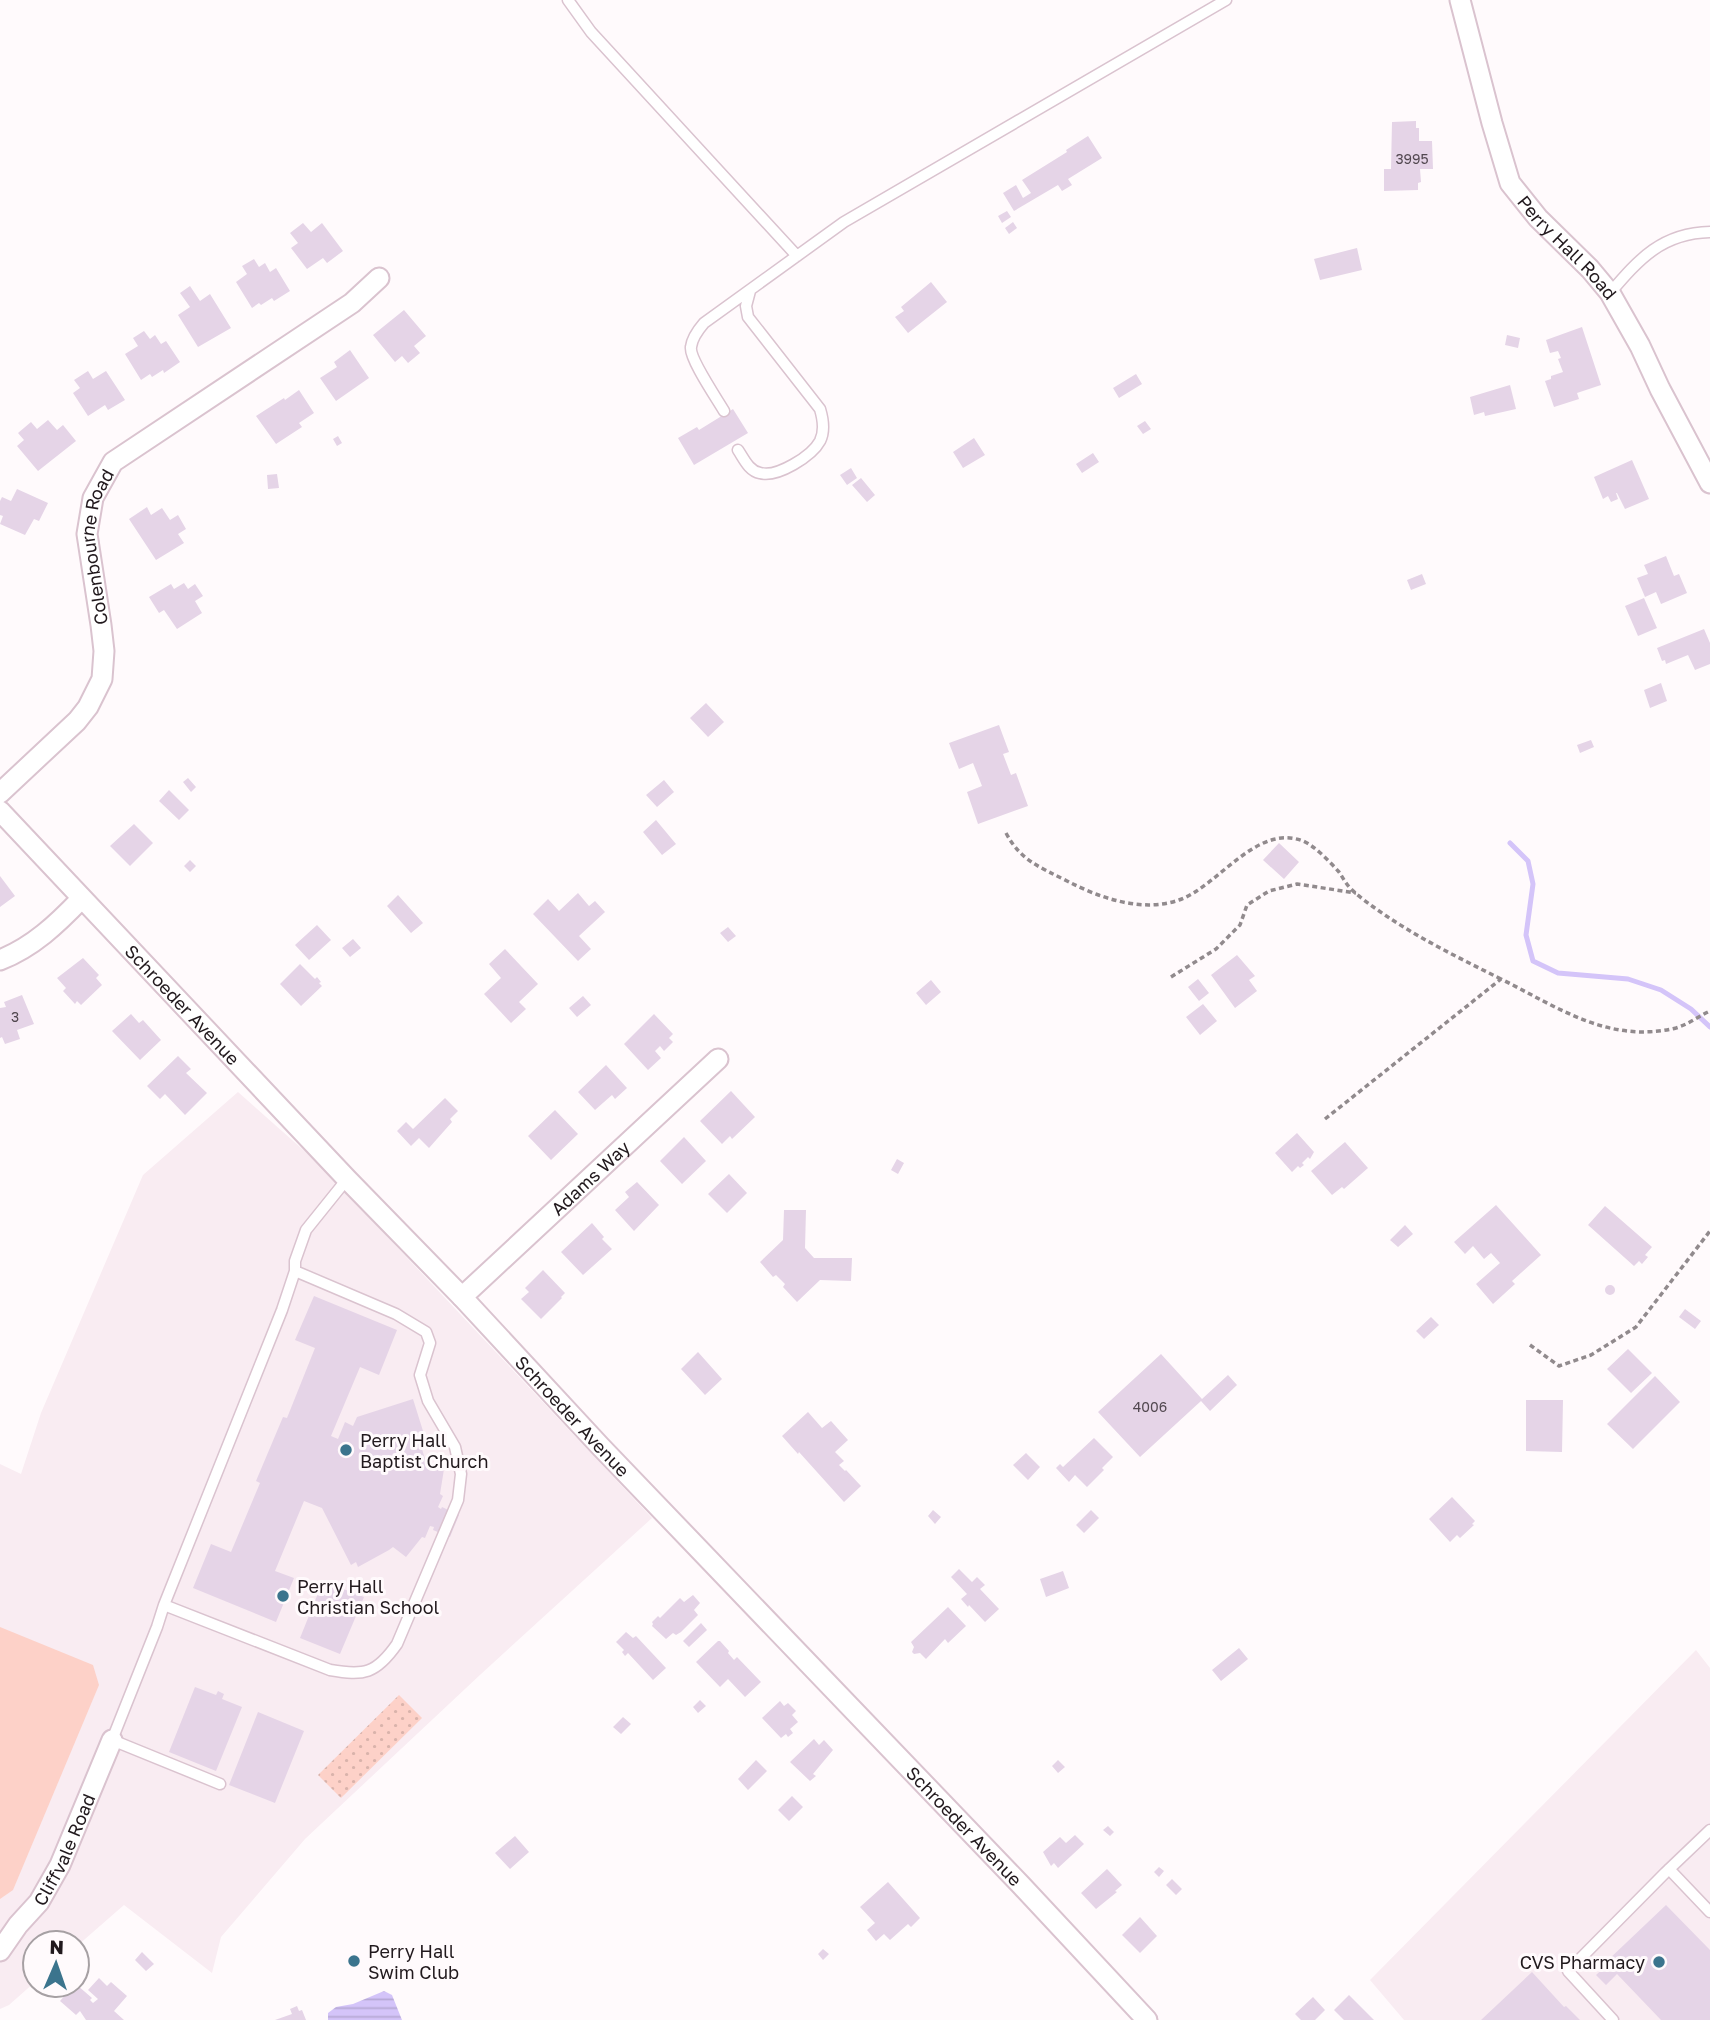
<svg xmlns="http://www.w3.org/2000/svg" width="1710" height="2020" font-family="'Golos Text',sans-serif">
<defs>
<pattern id="park-dots" width="8" height="8" patternUnits="userSpaceOnUse" patternTransform="scale(1.75)"><rect width="8" height="8" fill="#fdd1c8"/><path d="M2 2h.1M6 6h.1" fill="none" stroke="#d9b3ab" stroke-width="1.8" stroke-linecap="round"/></pattern>
<pattern id="water-rules" width="6" height="5" patternUnits="userSpaceOnUse" patternTransform="scale(1.75)"><rect width="6" height="5" fill="#d4c4f9"/><path d="M0 2.5h6" fill="none" stroke="#b6a8d5"/></pattern>
</defs>
<rect width="100%" height="100%" fill="#fffafc"/>
<path fill="#f9ecf2" d="M238,1092L318,1163L652,1518L481,1674L305,1839L221,1937L212,1973L124,1905L77,1946V1943H35V1982L9,2005L0,2009V1464L21,1474L41,1413L143,1175Z
M1696,1650L1710,1668V2020H1404L1370,1980Z"/>
<path fill="url(#park-dots)" d="M399,1695L422,1718L341,1798L318,1775Z"/>
<path fill="#fdd1c8" d="M0,1627L93,1665L99,1685L13,1890L0,1899Z"/>
<path fill="url(#water-rules)" d="M384,1991L392,1995L402,2020H328V2013L336,2007L353,2004Z"/>
<g fill="none" stroke-linecap="round" stroke-linejoin="round">
<path stroke="#d4c4f9" stroke-width="5" d="M1510,843L1528,861L1533,884L1526,935L1533,961L1558,973L1628,979L1661,990L1691,1009L1710,1027"/>
</g>
<path fill="#e5d4e7" d="M1416,121V128H1419V141H1432L1433,169H1420L1421,182L1418,183V190L1384,191V169H1391L1392,122Z
M1088,136L1102,158L1068,179L1072,185L1062,191L1058,185L1014,211L1003,193L1016,185L1023,198L1031,193L1022,180L1067,152L1066,150Z
M1007,211L1011,217L1002,223L998,216Z
M1013,222L1017,228L1009,234L1005,228Z
M303,223L311,232L322,223L343,251L327,263L323,258L307,269L291,248L298,243L290,233Z
M1357,248L1362,270L1320,280L1314,259Z
M254,259L259,267L265,263L270,272L276,268L290,291L274,301L272,298L261,305L259,303L252,308L236,282L247,274L242,266Z
M931,282L947,302L908,333L895,317L904,311L901,307Z
M190,286L200,301L210,294L231,328L198,347L178,315L190,307L180,293Z
M404,310L426,336L414,346L420,353L408,363L402,356L395,362L373,335Z
M1582,327L1601,385L1577,393L1579,399L1554,407L1545,381L1551,379V376L1563,372L1558,359L1561,358L1558,351L1550,353L1546,340Z
M144,331L150,339L155,335L161,344L166,341L180,362L164,373L163,370L152,377L150,374L141,380L125,354L138,346L133,338Z
M1507,335L1520,338L1518,348L1505,345Z
M350,350L369,378L336,401L320,378L337,367L334,362Z
M88,371L93,379L106,371L125,400L108,410L105,405L88,416L73,393L80,388L74,380Z
M1136,374L1142,384L1119,398L1113,388Z
M1510,385L1516,409L1485,416L1484,412L1474,415L1470,397Z
M299,390L314,413L299,423L302,427L276,444L256,416L284,398L285,400Z
M733,409L748,433L694,465L678,438L697,427L699,430Z
M48,420L57,430L63,425L76,441L38,471L17,446L24,440L18,433L31,422L37,429Z
M1145,421L1151,429L1143,434L1137,426Z
M338,436L342,443L337,446L333,439Z
M974,438L985,455L963,468L953,452Z
M1093,453L1099,462L1082,473L1076,464Z
M1632,460L1649,499L1625,509L1617,493H1616L1618,499L1611,502L1608,496L1603,499L1594,477Z
M851,468L857,478L847,485L840,475Z
M277,474L279,488L268,489L267,475Z
M861,478L875,495L867,502L852,485Z
M17,489L48,503L39,521L34,519L25,535L0,524L3,516L0,515V501L2,497L11,501Z
M147,507L151,515L162,508L170,520L178,515L186,529L178,534L184,543L156,560L129,519Z
M1666,556L1674,576L1679,574L1687,593L1661,604L1656,592L1645,597L1637,578L1648,574L1644,565Z
M1422,574L1426,584L1411,590L1407,580Z
M184,583L188,589L195,584L203,596L195,601L202,613L177,629L164,610L159,613L149,597L171,584L174,589Z
M1644,598L1657,628L1638,636L1625,606Z
M1704,629L1710,643V664L1695,670L1688,655L1666,664L1665,660L1662,661L1657,648Z
M1661,683L1667,701L1650,708L1644,690Z
M706,703L724,722L708,737L690,718Z
M999,725L1009,752L1003,754L1011,775L1016,773L1028,806L978,824L967,792L982,786L973,763L959,769L949,743Z
M1591,740L1594,747L1580,753L1577,745Z
M188,778L196,787L191,792L183,782Z
M664,780L674,792L657,807L646,795Z
M169,790L189,810L179,820L159,801Z
M656,820L676,844L662,855L643,832Z
M134,824L153,843L130,866L110,846Z
M1279,843L1299,862L1284,879L1263,860Z
M190,860L196,866L190,872L184,866Z
M0,876L15,896L0,907Z
M578,893L589,906L595,901L605,912L579,936L591,949L578,961L533,914L548,899L559,911Z
M398,895L423,923L411,933L387,906Z
M317,925L331,940L309,960L295,945Z
M728,927L736,936L728,942L720,933Z
M353,939L361,948L350,957L342,948Z
M505,949L538,984L519,1002L526,1009L511,1023L484,994L501,978L489,964Z
M1237,955L1255,976L1249,980L1257,991L1235,1008L1211,975Z
M83,958L99,975L96,978L102,985L81,1005L77,1001L75,1004L63,991L66,988L57,978Z
M300,964L315,979L317,977L321,982L319,983L322,986L301,1006L280,984Z
M1198,979L1209,993L1199,1001L1188,987Z
M931,980L941,992L926,1005L916,993Z
M22,995L34,1024L17,1030L20,1039L5,1044L2,1037L0,1038V1008L6,1007L4,1002Z
M583,996L591,1005L577,1017L569,1008Z
M1203,1004L1217,1021L1200,1035L1186,1017Z
M131,1014L139,1023L143,1020L161,1040L140,1060L112,1031Z
M654,1014L673,1034L669,1038L673,1042L664,1051L660,1046L655,1051L661,1058L648,1070L624,1044Z
M178,1056L191,1069L186,1073L207,1093L185,1115L165,1094L160,1099L147,1086Z
M606,1065L627,1088L615,1099L612,1095L595,1110L578,1092Z
M731,1091L755,1117L732,1139L730,1136L722,1144L700,1121Z
M445,1098L458,1111L450,1119L452,1122L429,1148L419,1138L411,1146L397,1131L406,1122L413,1129Z
M555,1110L578,1134L551,1160L528,1136Z
M1297,1133L1314,1152L1310,1159L1308,1157L1302,1163L1304,1165L1300,1168L1298,1166L1292,1172L1275,1153Z
M684,1137L706,1161L682,1184L660,1161Z
M1345,1142L1368,1168L1344,1189L1342,1187L1332,1195L1311,1171Z
M897,1159L904,1163L898,1174L891,1170Z
M729,1174L747,1193L727,1213L708,1194Z
M637,1182L659,1205L634,1231L615,1210L629,1197L625,1192Z
M1496,1205L1541,1255L1512,1281L1515,1284L1493,1304L1476,1284L1500,1263L1491,1253L1484,1259L1473,1246L1465,1254L1454,1242Z
M1605,1206L1652,1247L1645,1255L1648,1257L1642,1264L1639,1261L1634,1266L1588,1225Z
M784,1210H806L805,1248L814,1258H852L851,1281L820,1280L797,1302L783,1287L785,1284L776,1275L773,1277L760,1262L783,1240Z
M592,1223L604,1237L602,1239L612,1249L583,1275L561,1252Z
M1405,1225L1413,1234L1398,1247L1390,1240Z
M543,1270L565,1293L561,1297L562,1298L541,1319L521,1299L529,1292L525,1288Z
M1605 1290a5 5 0 1 1 10 0a5 5 0 1 1-10 0Z
M314,1296L397,1330L379,1375L360,1367L331,1436L338,1439L345,1422L353,1426L357,1417L413,1399L423,1431L417,1433L426,1462L425,1466L444,1469L440,1494L443,1496L438,1507L441,1509L442,1507L459,1515L450,1537L433,1530L434,1527L430,1526L425,1538L422,1537L406,1557L393,1547L389,1550L358,1567L356,1562L351,1565L322,1508L304,1501L275,1571L294,1578L276,1622L193,1588L211,1544L231,1552L260,1483L256,1481L283,1417L287,1418L315,1348L295,1340Z
M1685,1309L1701,1321L1695,1329L1679,1317Z
M1431,1317L1439,1325L1424,1339L1416,1331Z
M1628,1349L1652,1373L1631,1393L1607,1369Z
M698,1352L722,1379L705,1395L681,1369Z
M1161,1354L1202,1399L1228,1375L1237,1385L1210,1411L1201,1401L1140,1457L1098,1412Z
M1655,1376L1680,1402L1633,1449L1607,1424Z
M1526,1400H1563L1562,1452L1526,1451Z
M808,1412L822,1428L831,1421L848,1440L835,1452L844,1461L839,1465L845,1471L846,1470L861,1486L844,1502L799,1452L798,1454L782,1436Z
M1094,1438L1113,1457L1102,1468L1104,1470L1087,1487L1075,1475L1069,1482L1056,1468L1060,1464L1063,1467Z
M1026,1453L1040,1467L1028,1480L1013,1465Z
M1452,1497L1475,1521L1472,1524L1474,1525L1460,1538L1457,1535L1450,1542L1429,1519Z
M933,1510L941,1517L935,1524L928,1516Z
M1091,1510L1099,1518L1084,1533L1076,1525Z
M959,1569L972,1582L977,1577L985,1585L980,1589L999,1609L985,1622L969,1605L968,1607L961,1599L967,1594L951,1577Z
M1063,1571L1069,1588L1046,1597L1040,1579Z
M323,1581L364,1597L340,1654L300,1638Z
M693,1595L700,1603L694,1610L698,1615L681,1632L676,1635L673,1633L666,1639L652,1626L653,1624L652,1622L658,1616L660,1618L680,1598L684,1602Z
M948,1607L966,1626L948,1643L945,1639L926,1659L920,1653L914,1654L912,1652L914,1647L911,1642Z
M701,1623L707,1630L689,1647L683,1641Z
M626,1632L633,1638L636,1636L666,1668L653,1680L628,1653L625,1656L622,1652L624,1650L616,1642Z
M718,1641H720L729,1651L728,1653L734,1660L737,1657L761,1682L745,1697L728,1679L720,1687L696,1662Z
M1239,1648L1248,1659L1221,1681L1212,1670Z
M195,1687L216,1695L218,1691L224,1694L222,1699L242,1707L216,1771L169,1752Z
M700,1700L706,1706L698,1713L693,1707Z
M780,1701L784,1706L788,1703L796,1711L792,1715L798,1722L790,1729L793,1733L788,1737L786,1734L781,1738L762,1718Z
M258,1712L304,1731L275,1803L229,1785Z
M623,1717L631,1724L621,1734L613,1727Z
M814,1739L819,1745L824,1740L833,1750L813,1774L816,1776L810,1781L790,1762Z
M756,1760L767,1771L748,1790L738,1779Z
M1058,1760L1065,1767L1058,1773L1052,1766Z
M792,1796L803,1807L789,1821L778,1810Z
M1108,1826L1114,1832L1110,1836L1103,1830Z
M1075,1835L1084,1844L1058,1868L1054,1863L1051,1866L1043,1852L1060,1837L1066,1843Z
M515,1836L529,1852L510,1869L495,1853Z
M1159,1867L1164,1871L1159,1877L1154,1872Z
M1107,1869L1122,1885L1115,1891L1117,1892L1096,1909L1081,1893Z
M1172,1879L1182,1889L1176,1895L1166,1885Z
M888,1882L920,1918L911,1927L908,1924L890,1940L884,1934L876,1941L867,1930L875,1923L860,1907Z
M1666,1905L1710,1950V2020H1661L1617,1974L1606,1985L1596,1975L1609,1963L1607,1961Z
M1140,1917L1157,1936L1140,1953L1122,1935Z
M823,1949L829,1954L823,1960L818,1954Z
M142,1952L154,1964L146,1971L135,1960Z
M1532,1972L1564,2007L1566,2006L1580,2020H1481Z
M99,1978L107,1986L111,1982L127,1996L114,2011L124,2020H86L80,2011L76,2015L60,2001L74,1985H77L92,1998L90,2000L93,2003L98,1999L88,1990Z
M1349,1995L1374,2020H1344L1334,2010Z
M1313,1997L1325,2010L1315,2020H1301L1295,2014Z
M297,2006L299,2011L302,2010L306,2020H275L292,2014L290,2009Z"/>
<g fill="none" stroke-linecap="round" stroke-linejoin="round">
<g stroke="#dac3cf" stroke-width="13">
<path id="service" d="M568,0L591,32L797,256
M1610,293C1639,259 1662,233 1710,232
M724,411C717,399 689,358 691,347C692,338 698,330 704,323L844,222L1226,0
M738,450C744,459 749,471 760,473C777,478 812,456 820,441C825,431 823,419 820,409L748,317L746,306L750,291
M164,1605L330,1670C364,1676 376,1674 397,1644L458,1500L461,1474L455,1447L428,1401L420,1375L430,1343L426,1332L396,1314L295,1271
M220,1784L112,1740L157,1627L164,1605L282,1310L295,1271V1261L306,1230L347,1179
M1669,1869L1710,1912
M1613,2020L1568,1971L1665,1873L1710,1830"/>
</g>
<g stroke="#dac3cf" stroke-width="23">
<g id="minor">
<path id="s1" d="M1460,0L1492,123L1510,183L1538,218L1590,269L1610,293L1640,346L1660,389L1710,483"/>
<path id="s2" d="M0,793L77,721L88,707L102,679L104,651L101,625L87,534L93,498L113,462L352,303L379,278"/>
<path id="s3" d="M0,811L347,1179L462,1297L600,1446L1021,1885L1147,2020"/>
<path d="M0,960C33,947 57,924 81,899"/>
<path id="s4" d="M462,1297L718,1059"/>
<path id="s5" d="M0,1951L18,1925L39,1902L60,1865L112,1740"/>
</g>
</g>
<path stroke="#918a8d" stroke-width="3.5" stroke-dasharray="5 3.5" stroke-linecap="butt" d="M1006,833C1021,861 1040,867 1067,881C1100,898 1142,913 1179,900C1219,886 1256,823 1303,841C1315,846 1330,862 1339,872C1343,878 1346,884 1351,889C1357,895 1365,901 1372,906C1412,935 1457,957 1501,979
M1171,977L1216,949L1240,925L1247,905L1269,891L1297,884L1356,893
M1325,1119L1501,979C1559,1008 1609,1044 1676,1028C1689,1024 1699,1016 1710,1011
M1530,1345L1559,1366L1591,1355L1636,1327L1710,1231"/>
<use href="#service" stroke="#fff" stroke-width="10"/>
<use href="#minor" stroke="#fff" stroke-width="19"/>
</g>
<g fill="#3b748d" stroke="#fffafc" stroke-width="2.5">
<circle cx="346" cy="1450" r="7"/>
<circle cx="283" cy="1596" r="7"/>
<circle cx="354" cy="1961" r="7"/>
<circle cx="1659" cy="1962" r="7"/>
</g>
<g text-anchor="middle" dominant-baseline="central" stroke-width="6" stroke-linejoin="round" paint-order="stroke">
<g font-size="14" fill="#524850">
<text x="1412" y="158">3995</text>
<text x="15" y="1016">3</text>
<text x="1150" y="1406">4006</text>
</g>
<g font-size="18" fill="#21191d" stroke="#fffafc">
<text stroke="none"><textPath href="#s1" startOffset="276">Perry Hall Road</textPath></text>
<text stroke="none"><textPath href="#s2" startOffset="289">Colenbourne Road</textPath></text>
<text stroke="none"><textPath href="#s3" startOffset="266">Schroeder Avenue</textPath></text>
<text stroke="none"><textPath href="#s4" startOffset="175">Adams Way</textPath></text>
<text stroke="none"><textPath href="#s3" startOffset="833">Schroeder Avenue</textPath></text>
<text stroke="none"><textPath href="#s3" startOffset="1400">Schroeder Avenue</textPath></text>
<text stroke="none"><textPath href="#s5" startOffset="121">Cliffvale Road</textPath></text>
</g>
<g font-size="18" fill="#21191d" stroke="#fffafc" text-anchor="start">
<text x="360" y="1440">Perry Hall<tspan x="360" dy="21">Baptist Church</tspan></text>
<text x="297" y="1586">Perry Hall<tspan x="297" dy="21">Christian School</tspan></text>
<text x="368" y="1951">Perry Hall<tspan x="368" dy="21">Swim Club</tspan></text>
<text x="1645" y="1962" text-anchor="end">CVS Pharmacy</text>
</g>
</g>
<g transform="translate(56 1964) rotate(2)"><circle r="33" fill="#fffafc" stroke="#a6a0a3" stroke-width="2"/>
<path d="M0-5L12 26L0 18L-12 26Z" fill="#3b748d"/>
<text y="-10" font-size="19" font-weight="bold" text-anchor="middle" fill="#21191d">N</text>
</g>
</svg>
